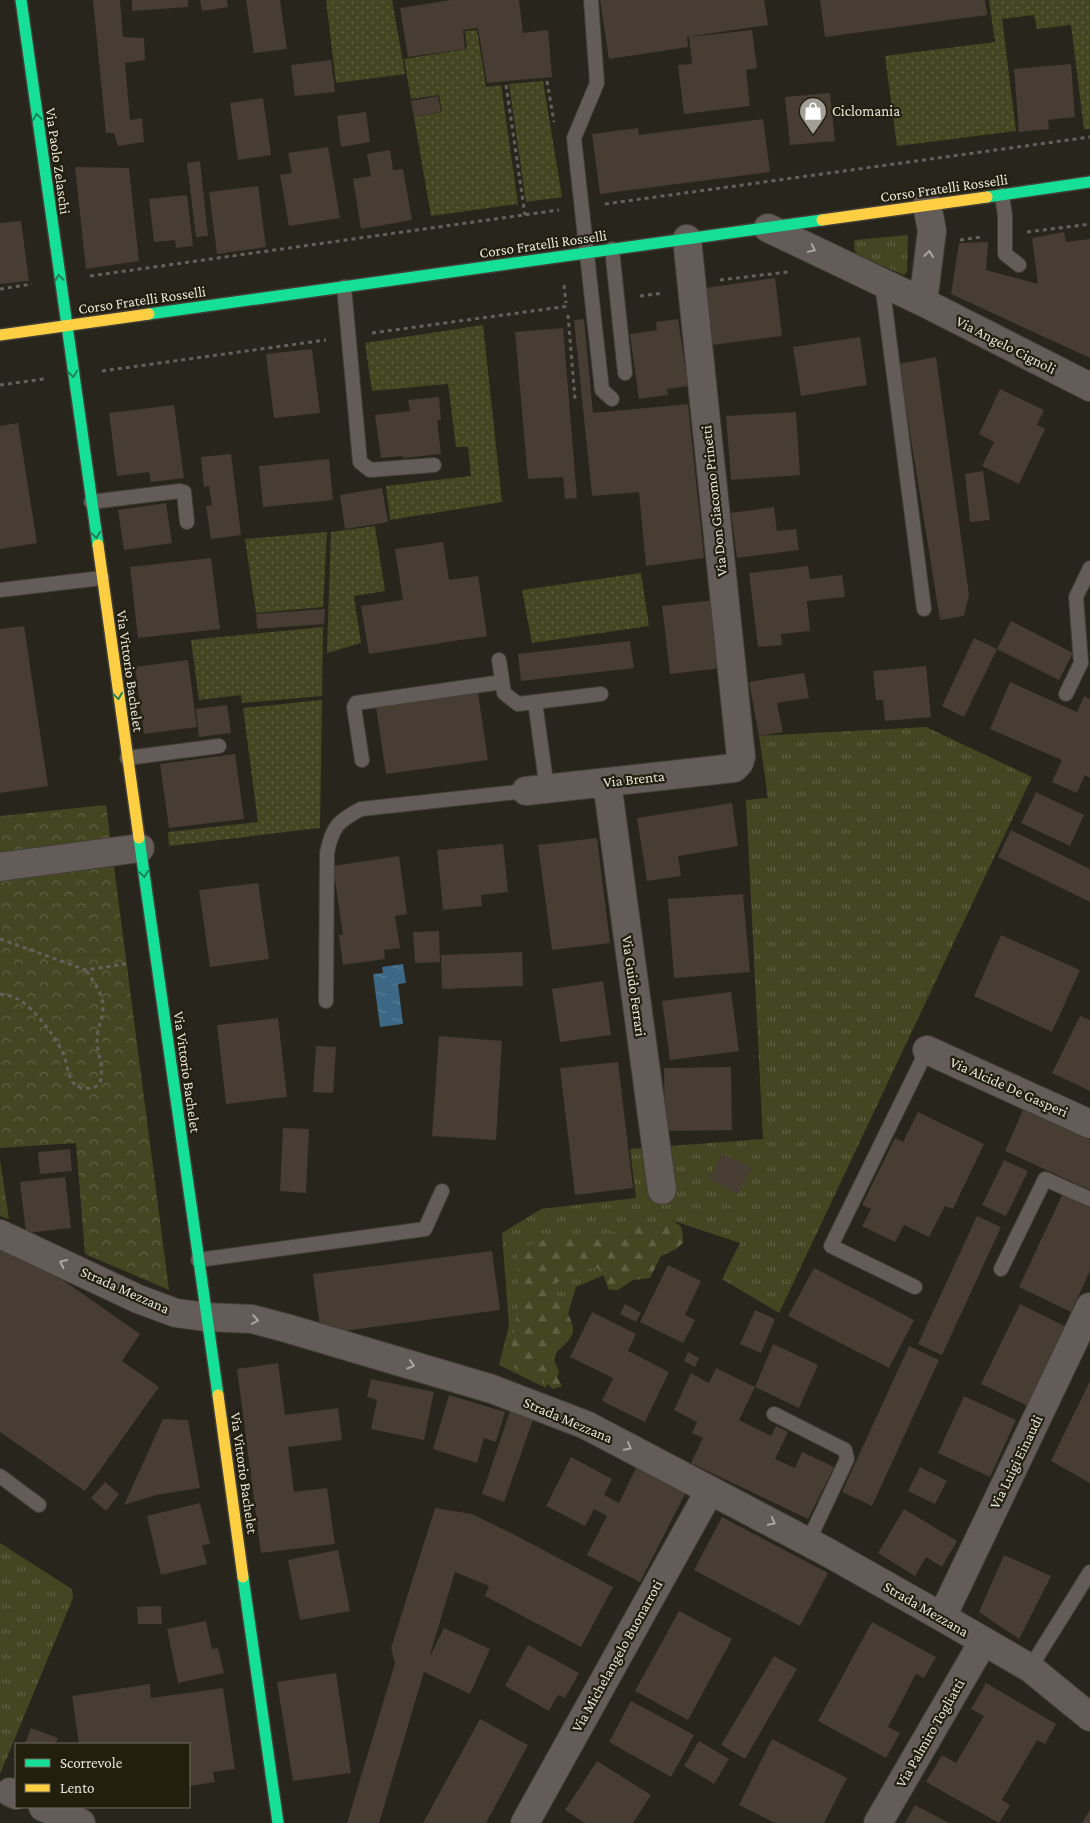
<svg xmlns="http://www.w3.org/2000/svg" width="1090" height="1823" font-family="'Crimson Pro',serif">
<defs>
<pattern id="grass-tufts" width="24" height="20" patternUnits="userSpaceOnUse" patternTransform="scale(1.25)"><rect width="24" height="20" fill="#444622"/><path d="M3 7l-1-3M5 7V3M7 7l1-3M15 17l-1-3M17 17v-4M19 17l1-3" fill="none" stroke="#5f6142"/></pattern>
<pattern id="forest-firs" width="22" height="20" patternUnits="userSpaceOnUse" patternTransform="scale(1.25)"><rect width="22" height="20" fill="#444622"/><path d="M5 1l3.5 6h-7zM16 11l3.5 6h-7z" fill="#5f6142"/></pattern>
<pattern id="park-crowns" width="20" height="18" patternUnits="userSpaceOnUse" patternTransform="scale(1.25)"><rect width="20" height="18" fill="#444622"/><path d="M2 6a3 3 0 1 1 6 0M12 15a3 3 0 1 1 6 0" fill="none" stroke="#5f6142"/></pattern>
<pattern id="garden-dots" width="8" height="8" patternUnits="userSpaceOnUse" patternTransform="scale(1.25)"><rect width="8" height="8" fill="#444622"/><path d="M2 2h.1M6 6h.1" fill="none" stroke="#5f6142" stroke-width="1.8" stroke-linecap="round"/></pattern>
<pattern id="water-ripples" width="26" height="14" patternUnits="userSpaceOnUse" patternTransform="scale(1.25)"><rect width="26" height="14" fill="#3c6886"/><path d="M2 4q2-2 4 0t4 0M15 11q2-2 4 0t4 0" fill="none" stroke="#587d96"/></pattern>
</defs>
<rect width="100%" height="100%" fill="#28251c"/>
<path fill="url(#grass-tufts)" d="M907,235L908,237L907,272L904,275L858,255C854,251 853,245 855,240Z
M926,727L1032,777L779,1313L722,1279L740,1243L671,1220L639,1260L576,1287L546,1388L499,1365L509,1326L502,1233L541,1209L636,1198L630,1149L763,1139L746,800L768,798L759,736Z
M0,1543L72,1589L73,1598L0,1774Z"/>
<path fill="url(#forest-firs)" d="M665,1217C681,1226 683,1223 683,1243L676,1249L661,1256L650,1278L633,1280L618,1290H609L603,1274L596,1267L563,1278L557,1283L555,1291C560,1300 575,1322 573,1332C571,1341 558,1350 552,1356L559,1371L557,1377L562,1386L553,1389L540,1377L522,1373L515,1368L512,1360V1342L520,1298L517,1263L519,1254L525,1247L546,1239L577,1234H610Z"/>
<path fill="url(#park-crowns)" d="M106,805L169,1290L85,1254L76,1143L0,1148V816Z
M0,1160L9,1219L0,1216Z"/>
<path fill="url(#garden-dots)" d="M326,0H392L405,74L336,83Z
M989,0H1090V129H1084L1071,25L1037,29L1034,15L1002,19L1016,131L897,146L885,56L995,42Z
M477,30L486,87L501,85L518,204L431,216L414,117L442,112L439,95L411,99L404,59L467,49L465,31Z
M543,81L562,197L526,202L509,84Z
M483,325L502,502L390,520L386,486L471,476L468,447H456L448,384L372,391L365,343Z
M375,526L385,591L354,596L361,643L327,653L331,532Z
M327,532L323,607L256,613L245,539Z
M641,573L649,626L532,643L522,590Z
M323,627L322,696L242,703L241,695L199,700L191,640Z
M322,700L320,828L169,846L168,832L258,822L243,708Z"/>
<path fill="url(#water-ripples)" d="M403,964L406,983L398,984L403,1024L380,1027L373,974L383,973L382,967Z"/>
<path fill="#473d32" d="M93,0H120L123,37L144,38L145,60L125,63L130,120L142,118L144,142L118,146L114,133H106Z
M132,0H188V7L132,11Z
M200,0H227L228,7L202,11Z
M246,0H280L287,49L254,53Z
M451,0H519L523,33L548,30L552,77L487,83L478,28L463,30L465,49L408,57L400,8Z
M600,0H764L768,25L687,37L688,47L609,59Z
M820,0H985L987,15L825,37Z
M752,30L757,68L746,70L750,106L684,114L678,65L692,64L689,37Z
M331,60L335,92L295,96L291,65Z
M1071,64L1075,117L1048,120L1049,129L1019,132L1014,69Z
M830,93L835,141L790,145L785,97Z
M438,96L441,112L414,117L411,101Z
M263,98L271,155L238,160L230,103Z
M366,112L370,142L341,147L337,116Z
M763,119L770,172L600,194L592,134L638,128L639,135Z
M328,147L340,218L289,226L280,175L292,173L288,153Z
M390,150L393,170L403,169L412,220L361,229L353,179L371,176L367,154Z
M200,161L208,236L196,237L187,163Z
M75,167L129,168L139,261L86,269Z
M258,186L266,247L217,254L209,192Z
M187,195L193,246L176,248L175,240L154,242L149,199Z
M21,221L29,281L0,284V223Z
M1064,232L1066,242L1090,239V358L951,294L959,243L988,242L986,270L1038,284L1032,238Z
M775,278L782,336L712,345L705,288Z
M584,319L593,413L688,404L704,558L646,566L639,492L592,496L574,320Z
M678,319L688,386L667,389L668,395L639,399L630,334L657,330L656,322Z
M563,328L577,498L565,499L563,477L528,479L515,332Z
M860,337L867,385L801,396L793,347Z
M312,349L320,413L274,418L266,354Z
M936,357L969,595L964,616L940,620L899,364Z
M1000,389L1044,410L1037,425L1045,429L1019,484L982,466L994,442L979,434Z
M439,397L441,420H437L441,454L403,458V456L381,458L375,415L410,411L408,400Z
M174,405L184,478L151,482L149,472L117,476L109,413Z
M796,412L800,475L731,480L726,416Z
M18,423L37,543L0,549V426Z
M231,454L241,535L211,539L206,506L212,505L209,486L204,487L201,457Z
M329,459L333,500L263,507L259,466Z
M983,471L990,520L970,522L965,474Z
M382,488L388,522L345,529L340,495Z
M166,503L172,543L124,550L118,510Z
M774,507L777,531L796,529L799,550L737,558L731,513Z
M443,542L449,580L478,576L487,636L369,654L361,606L403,600L395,549Z
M211,558L220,629L138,638L130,567Z
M808,566L810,579L842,575L845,597L807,601L810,631L781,634L782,645L758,647L749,573Z
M714,600L722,668L670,674L662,606Z
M325,609L324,624L257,629L256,614Z
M1011,621L1073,653L1059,680L997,649Z
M24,626L48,786L0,793V629Z
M974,638L997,649L964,717L942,706Z
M630,641L634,668L521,681L518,654Z
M188,660L197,727L144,734L135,667Z
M926,666L931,717L885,721L883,700H876L873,671Z
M804,673L809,698L777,703L783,732L759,736L749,682Z
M1010,682L1077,712L1084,696L1090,699V778L1085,775L1077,793L1052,782L1062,760L990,729Z
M478,693L488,760L386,774L376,707Z
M227,705L231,733L199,737L196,709Z
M235,754L244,819L169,828L160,764Z
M1036,792L1084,815L1070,846L1021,823Z
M732,803L738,846L678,856L681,876L647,881L637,818Z
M1011,830L1090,869V902L998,857Z
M597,838L610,943L552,950L538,845Z
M503,844L508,892L481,895L482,906L443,910L437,850Z
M399,856L407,914L395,916L400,948L384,950L385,959L343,965L339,935H343L333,866Z
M258,883L269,959L210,967L199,890Z
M743,894L750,972L674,978L668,899Z
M439,931L440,962L415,963L413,932Z
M1001,935L1080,970L1052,1032L974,996Z
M522,952L523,986L442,989L441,955Z
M603,981L611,1035L560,1042L552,989Z
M731,992L739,1051L670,1060L662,1001Z
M1080,1016L1090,1020V1091L1052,1073Z
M278,1018L287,1097L226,1104L217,1025Z
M439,1036L502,1041L496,1140L432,1136Z
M316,1046L336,1047L333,1093L313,1092Z
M618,1062L633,1188L575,1195L560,1068Z
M731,1067L732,1130L665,1131L664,1068Z
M1023,1110L1090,1140V1190L1005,1151Z
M918,1112L984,1144L953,1209L945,1206L929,1237L904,1225L895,1242L862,1226L871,1209L862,1205L895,1138L903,1142Z
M283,1128L309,1129L306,1193L280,1191Z
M70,1149L72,1171L40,1174L38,1152Z
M722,1153L752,1168L738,1194L709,1179Z
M1004,1160L1028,1171L1006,1216L982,1205Z
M65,1177L71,1228L26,1233L20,1182Z
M1064,1191L1090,1204V1271L1071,1312L1019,1287Z
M977,1216L1001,1227L942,1355L918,1344Z
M0,1245L67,1283L140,1334L122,1361L159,1387L85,1491L0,1432Z
M492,1251L500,1310L321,1334L313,1274Z
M668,1265L701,1281L685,1315L695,1320L683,1343L640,1322Z
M814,1268L914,1320L889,1368L788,1316Z
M625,1304L641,1313L636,1322L620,1314Z
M1020,1304L1067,1327L1028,1406L981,1384Z
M755,1310L775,1319L761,1353L740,1344Z
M592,1312L636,1334L628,1351L669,1372L645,1422L602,1401L613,1378L570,1357Z
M773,1344L818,1365L799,1408L755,1387L739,1420L771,1436L776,1426L788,1432L775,1459L795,1468L802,1452L834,1467L808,1519L691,1463L703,1438L692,1433L697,1422L674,1410L691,1373L709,1383L716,1368L755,1387Z
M909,1346L939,1360L872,1506L842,1492Z
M688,1352L699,1358L695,1367L684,1361Z
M278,1363L285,1415L338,1408L342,1440L288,1447L294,1492L327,1488L335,1544L261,1553L237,1369Z
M371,1379L434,1392L424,1440L371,1429L377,1400L367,1397Z
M1090,1381V1483L1051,1461Z
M449,1395L505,1412L496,1442L484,1438L477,1463L433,1449Z
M964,1396L1016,1420L990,1477L938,1453Z
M510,1411L533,1420L504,1502L482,1494Z
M163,1419L188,1420L200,1488L156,1495L124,1505Z
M571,1457L612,1479L604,1495L619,1503L637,1466L686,1492L640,1582L587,1555L607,1516L594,1509L585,1526L546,1506Z
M920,1467L947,1481L935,1504L908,1491Z
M105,1482L119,1494L106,1511L91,1498Z
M200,1503L210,1544L202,1545L207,1564L161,1575L147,1516Z
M435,1508L472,1514L517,1536L613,1587L581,1647L485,1596L489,1586L455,1572L429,1658L444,1628L490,1649L470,1694L424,1672L379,1823H347L395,1663L391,1648Z
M904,1509L957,1541L942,1567L926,1557L915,1576L878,1553Z
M722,1517L828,1573L800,1626L694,1570Z
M338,1550L350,1611L300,1620L288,1560Z
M1004,1555L1051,1576L1019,1639L979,1612Z
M161,1606L162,1624H138L137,1607Z
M679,1611L732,1639L688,1720L635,1691Z
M206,1621L212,1649L218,1648L224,1673L178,1683L167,1629Z
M872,1622L936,1657L924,1678L916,1674L888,1727L900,1733L886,1758L818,1721Z
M528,1645L579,1673L565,1698L558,1695L549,1711L505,1686Z
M774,1656L797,1669L745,1759L721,1745Z
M336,1673L351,1773L293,1781L277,1682Z
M986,1683L1056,1724L1045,1744L1037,1740L1002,1800L1010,1805L999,1823L926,1782L942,1755L956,1763L984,1716L971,1709Z
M150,1684L151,1698L223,1688L235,1769L213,1772L215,1782L189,1786V1744H79L72,1696Z
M631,1701L694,1735L671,1777L609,1742Z
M480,1719L528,1745L486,1823H423Z
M31,1728L58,1738L55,1744H25Z
M772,1739L847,1778L824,1823H775L739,1805Z
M699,1741L729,1759L714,1784L684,1766Z
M597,1761L651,1795L633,1823H585L565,1810Z
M915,1805L949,1823H905Z
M1090,1810V1823H1082Z"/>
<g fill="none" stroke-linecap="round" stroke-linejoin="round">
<g stroke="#423f37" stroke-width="16">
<path id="lane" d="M591,0L597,83L574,138L602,390L612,399
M1002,195L1005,216V254L1019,265
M612,249L625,373
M882,283L924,609
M344,287L360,462L370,470L434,465
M91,502L180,491L184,492L187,522
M0,590L102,578
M499,660L504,693L518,704L601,694
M1066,694L1081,663L1076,597L1090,568
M535,702L547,789
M127,758L219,746
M362,760L354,707L356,703L502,682
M326,1001L327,853C332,827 338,821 361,809L526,791
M198,1260L425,1229L442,1191
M1001,1269L1045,1179L1090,1199
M915,1287L831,1246L927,1050
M774,1414L845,1450L847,1459L808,1542
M0,1476L39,1505
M1030,1668L1090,1572"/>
</g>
<g stroke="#423f37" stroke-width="30">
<path id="street" d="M768,228L923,302L1090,387
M923,302L932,231L927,205
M607,782L662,1190
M526,791L734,768L739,763L741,757L687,239
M0,867L140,848
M927,1050L1090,1124
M0,1234L138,1299L176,1313L206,1317L252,1319L286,1328L492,1389L586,1425L827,1552L942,1617L1030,1668L1090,1717
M942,1617L1090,1307
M10,1792L16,1795
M43,1807L81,1823
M525,1823L710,1490
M878,1823L983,1642"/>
</g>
<g stroke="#423f37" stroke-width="14">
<path id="fast" d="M21,0L98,545
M987,197L1090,182
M149,314L822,220
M139,838L218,1395
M243,1577L278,1823"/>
</g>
<g stroke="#423f37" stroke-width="14">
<path id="slow" d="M822,220L987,197
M0,335L149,314
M98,545L139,838
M218,1395L243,1577"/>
</g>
<path stroke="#65605d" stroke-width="3" stroke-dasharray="4 4" stroke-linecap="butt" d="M547,81L554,122
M506,85L525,215
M605,204L1090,137
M1027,232L1090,224
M960,240L981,237
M90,276L559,210
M720,280L788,272
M564,285L566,303
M0,289L32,284
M640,296L663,293
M568,315L575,399
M372,333L569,306
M102,371L326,340
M0,385L44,379
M0,939L86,970L126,964
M0,994C6,995 13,996 18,999C34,1008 54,1035 62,1051C67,1060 67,1071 71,1080C73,1084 79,1088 83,1088C114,1092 97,1056 97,1041C97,1028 104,1017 103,1004C101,991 92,980 86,970"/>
<use href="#lane" stroke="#645c59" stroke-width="14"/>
<use href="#street" stroke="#645c59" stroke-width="28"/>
<use href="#fast" stroke="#16e098" stroke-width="11"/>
<use href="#slow" stroke="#ffcf43" stroke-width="11"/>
</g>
<defs><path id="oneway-chevron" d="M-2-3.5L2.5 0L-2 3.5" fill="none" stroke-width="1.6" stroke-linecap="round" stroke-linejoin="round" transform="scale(1.25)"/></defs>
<g stroke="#1c8054">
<use href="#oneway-chevron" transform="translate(37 117) rotate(-98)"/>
<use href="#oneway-chevron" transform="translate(59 278) rotate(-98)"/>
<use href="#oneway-chevron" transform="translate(73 374) rotate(82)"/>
<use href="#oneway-chevron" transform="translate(96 535) rotate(82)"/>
<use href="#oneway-chevron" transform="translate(118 696) rotate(82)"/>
<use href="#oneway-chevron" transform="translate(144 874) rotate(82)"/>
</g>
<g stroke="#aba69f">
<use href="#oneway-chevron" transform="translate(812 249) rotate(26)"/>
<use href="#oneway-chevron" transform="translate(929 254) rotate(-83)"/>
<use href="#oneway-chevron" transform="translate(63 1263) rotate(-155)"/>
<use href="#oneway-chevron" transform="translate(255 1320) rotate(10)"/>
<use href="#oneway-chevron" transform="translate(411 1365) rotate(17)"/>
<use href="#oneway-chevron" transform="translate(628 1447) rotate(28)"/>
<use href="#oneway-chevron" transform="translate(772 1522) rotate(28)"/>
</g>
<defs>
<g id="shop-pin" transform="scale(1.4375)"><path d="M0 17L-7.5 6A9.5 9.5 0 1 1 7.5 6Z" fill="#a3a097" stroke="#221f0f"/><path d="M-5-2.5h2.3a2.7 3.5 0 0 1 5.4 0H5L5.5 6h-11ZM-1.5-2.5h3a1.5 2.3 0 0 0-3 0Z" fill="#fff"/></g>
</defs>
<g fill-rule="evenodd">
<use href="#shop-pin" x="813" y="111"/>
</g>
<g text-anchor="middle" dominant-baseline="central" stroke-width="4.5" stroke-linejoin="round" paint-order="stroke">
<g font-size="15" fill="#e5e3d9" stroke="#221f0f" text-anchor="start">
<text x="832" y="111">Ciclomania</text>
</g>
<g font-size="15" fill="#e5e3d9" stroke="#221f0f">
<text transform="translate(58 161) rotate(82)">Via Paolo Zelaschi</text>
<text transform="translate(944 188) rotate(-8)">Corso Fratelli Rosselli</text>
<text transform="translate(543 244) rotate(-8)">Corso Fratelli Rosselli</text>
<text transform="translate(142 300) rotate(-8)">Corso Fratelli Rosselli</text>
<text transform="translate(1006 345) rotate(27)">Via Angelo Cignoli</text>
<text transform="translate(714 501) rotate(-96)">Via Don Giacomo Prinetti</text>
<text transform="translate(130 671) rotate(82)">Via Vittorio Bachelet</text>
<text transform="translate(634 779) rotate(-6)">Via Brenta</text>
<text transform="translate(634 986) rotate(82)">Via Guido Ferrari</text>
<text transform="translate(187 1072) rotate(82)">Via Vittorio Bachelet</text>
<text transform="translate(1009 1087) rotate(24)">Via Alcide De Gasperi</text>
<text transform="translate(125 1290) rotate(24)">Strada Mezzana</text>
<text transform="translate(568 1420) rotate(23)">Strada Mezzana</text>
<text transform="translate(1016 1462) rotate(-64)">Via Luigi Einaudi</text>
<text transform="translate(244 1473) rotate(82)">Via Vittorio Bachelet</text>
<text transform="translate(926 1609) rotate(30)">Strada Mezzana</text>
<text transform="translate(617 1656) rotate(-61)">Via Michelangelo Buonarroti</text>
<text transform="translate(930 1733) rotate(-60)">Via Palmiro Togliatti</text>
</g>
</g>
<rect x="15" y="1743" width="175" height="65" fill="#221f0f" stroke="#706d60"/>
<rect x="25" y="1759" width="25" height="8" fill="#16e098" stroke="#706d60"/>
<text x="60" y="1768" font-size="15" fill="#e5e3d9">Scorrevole</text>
<rect x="25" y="1784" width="25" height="8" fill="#ffcf43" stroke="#706d60"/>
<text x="60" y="1793" font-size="15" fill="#e5e3d9">Lento</text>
</svg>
